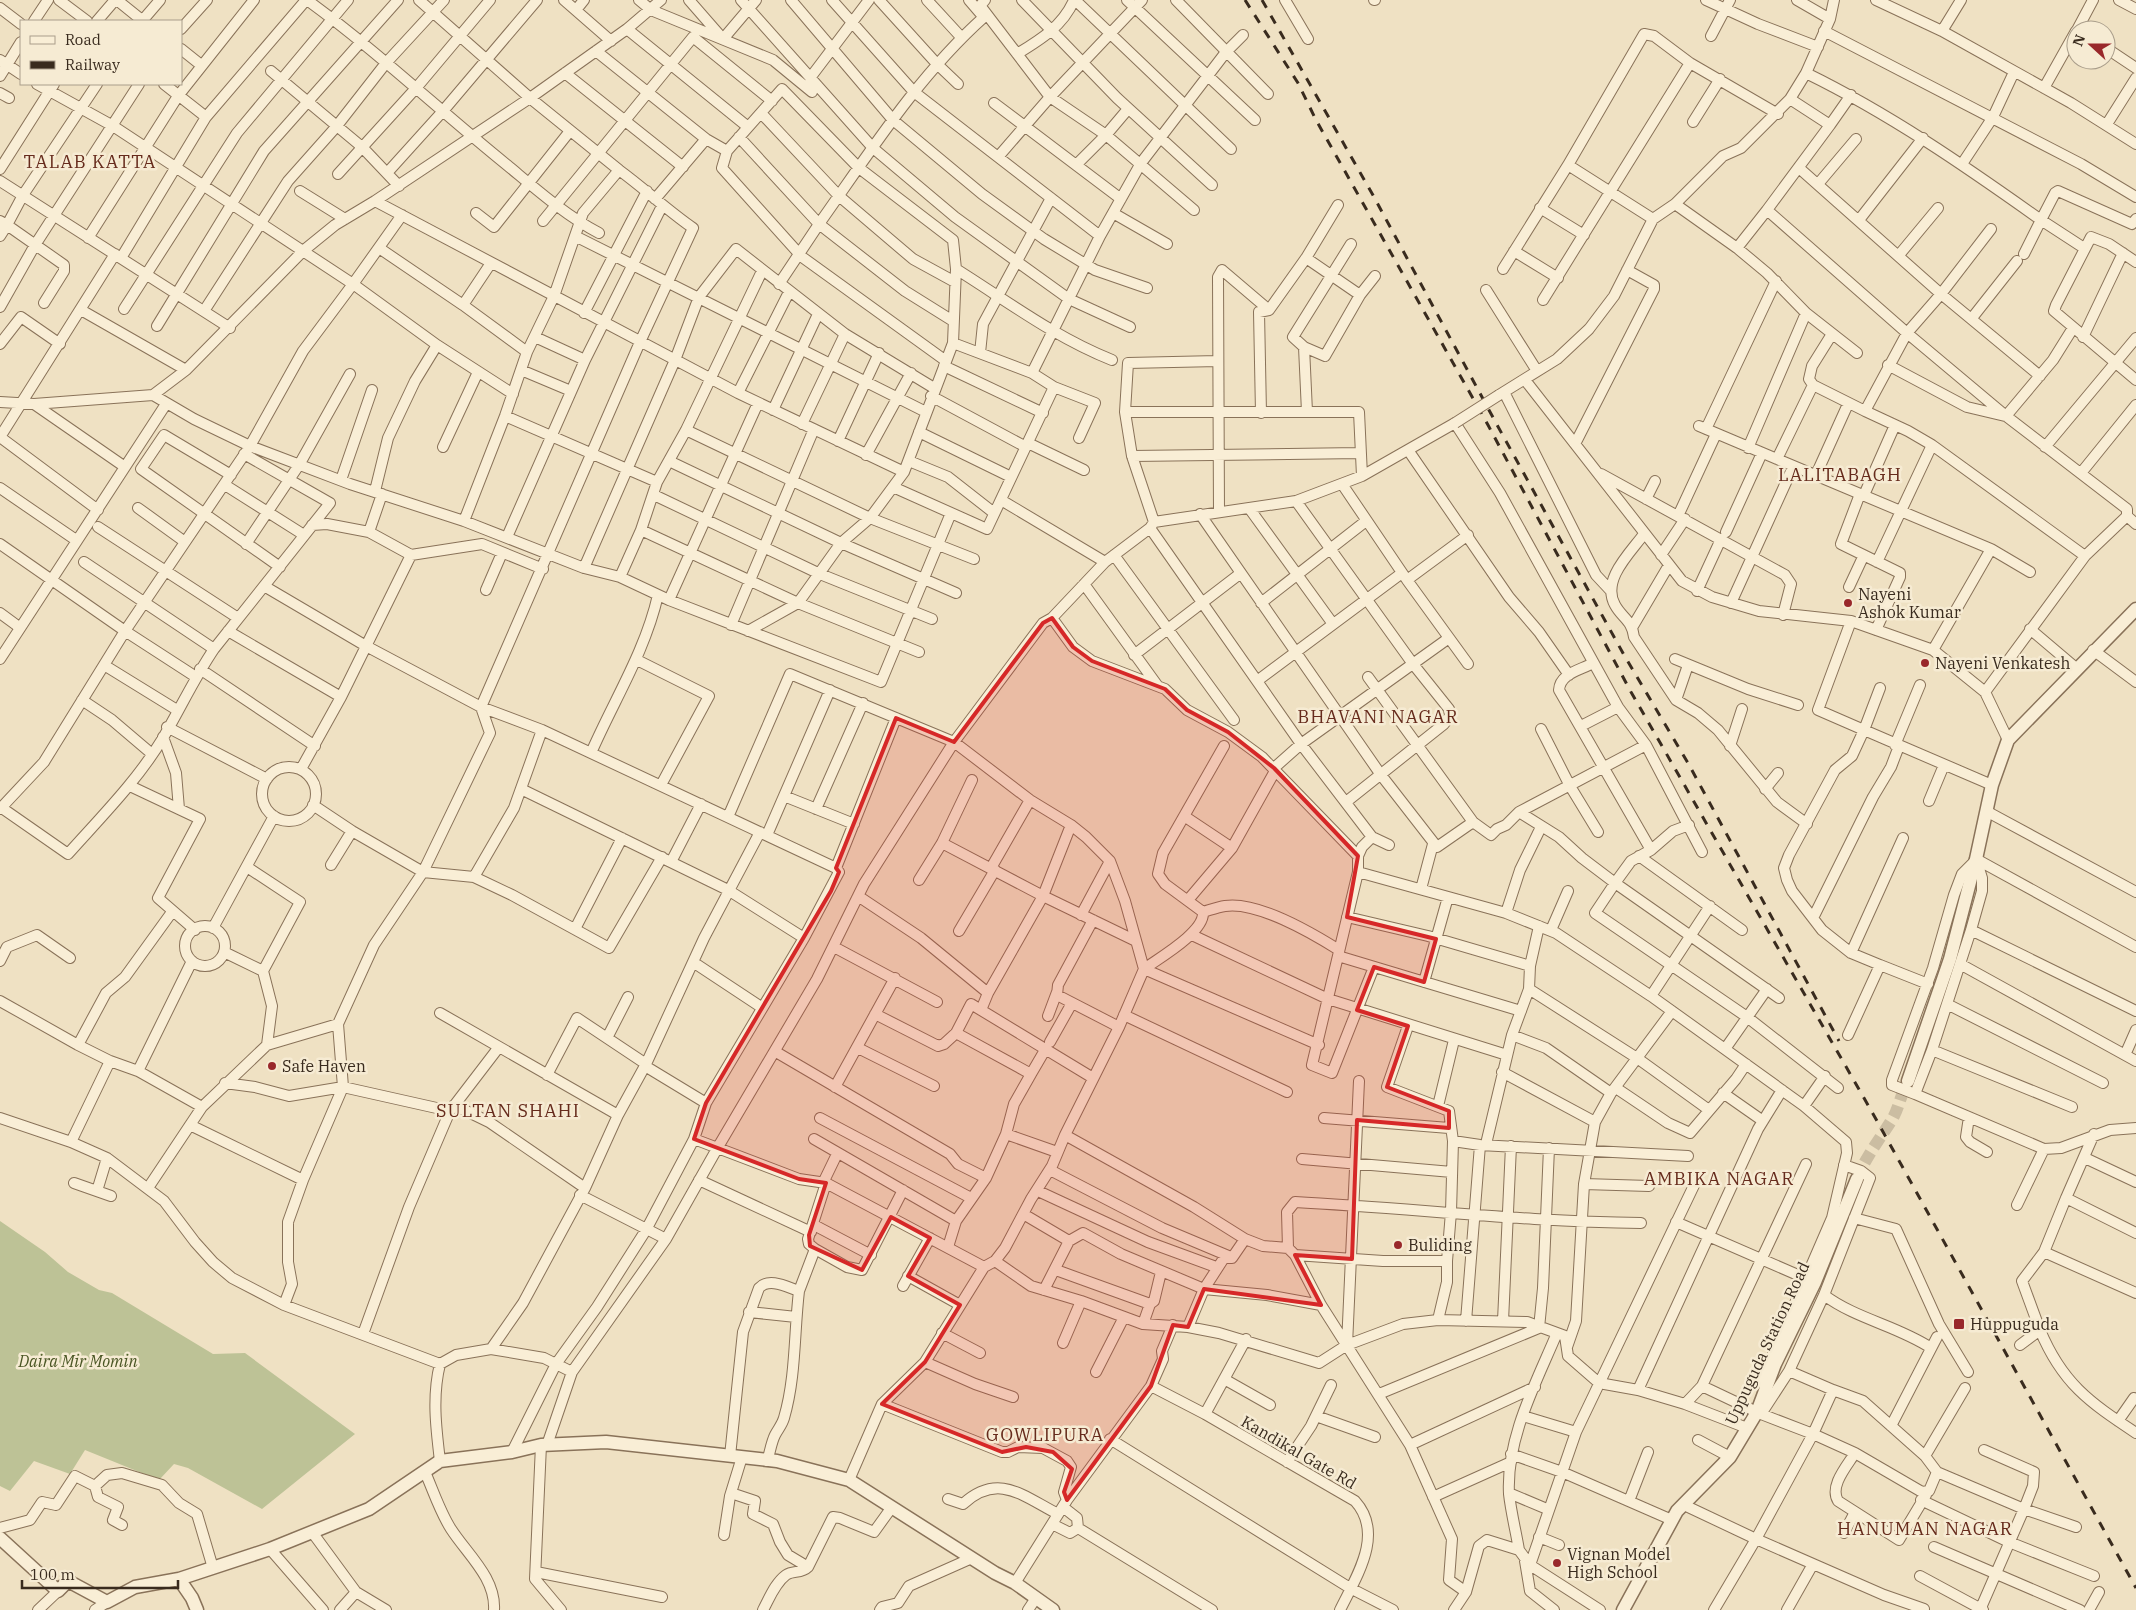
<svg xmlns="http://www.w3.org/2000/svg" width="2136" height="1610" font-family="'IBM Plex Serif',serif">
<rect width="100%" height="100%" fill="#efe1c3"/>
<path fill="#bdc296" d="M0,1221L45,1252L68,1272L99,1290L112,1293L213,1354L245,1353L355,1434L262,1509L188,1468L174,1464L159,1480L85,1450L70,1474L34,1461L10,1491L0,1486Z"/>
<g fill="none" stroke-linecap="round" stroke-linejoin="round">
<path stroke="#cbbda2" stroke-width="12" stroke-dasharray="12 6" stroke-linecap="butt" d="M1857,1179C1866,1156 1880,1139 1893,1118C1899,1107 1901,1094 1908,1081"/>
<g stroke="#897259" stroke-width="12">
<path id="minor" d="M59,0L87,21
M117,0L143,21
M307,0C377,51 440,111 507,165C536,189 565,215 599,233
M419,0L530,98L619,170
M564,0L611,41
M639,0L651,10L773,60L812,92
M689,0L723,39L756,0
M741,0L873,148L955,217L1069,299L1130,327
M791,0L893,120L982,194L1044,239L1095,270L1147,288
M832,0L914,92L1100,236L1141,163L1226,52L1243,35
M879,0L937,64L958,84
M927,0L961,37
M969,0L981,14
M1022,0L1117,98L1212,185
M1075,0L1231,149
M1127,0L1255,120
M1176,0L1268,94
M1285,0L1308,39
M1374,0H1375
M1706,0L1758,24L1818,47
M1797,0L1830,19
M1876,0L1942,31L2071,103L2136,144
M2119,0L2136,9
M0,8L21,24
M982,8L1050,97L1106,135L1194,210
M576,10L584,0
M34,21L48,0
M97,21L115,0
M142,21L160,0
M181,29L207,0
M627,29L748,127
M2077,30L2093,0
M1824,31L2081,164L2136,197
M1942,31L1961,0
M1711,36L1730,0
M2106,48L2136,68
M181,49L201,65
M596,51L706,139L727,151
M1017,54C1040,40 1063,26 1074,0
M0,60L21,74
M271,71L362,147L399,186
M565,73L683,167
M1806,73C1890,114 1965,166 2041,220L2055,193L2058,191L2132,224L2136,219
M0,76L21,42
M810,78L869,0
M164,84L206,117
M2044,88L2076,31
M0,93L9,98
M1790,99L1830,125L1767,210L1907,333L2006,416
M994,103L1121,199
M761,113L839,196L913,259L955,282
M1693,122L1720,79
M2107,124L2136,78
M1830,125L1851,95
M739,137L819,224L779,284
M998,157L1050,97L1142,0
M1962,164L1993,117L2014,72
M1076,165L1106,135L1128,109
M1799,168L1941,294L2040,376
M0,169L54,84
M387,173L443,111L537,0
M338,174L417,87L490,0
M0,181L230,328
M1818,184L1856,139
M300,191L345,219
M655,199L706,139
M375,201L738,393L904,472
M1675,204L1737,248L1767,273L1806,313L1857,353
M1540,208L1584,235
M476,213L494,227L570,131
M1113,213L1167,244
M402,215L353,284L437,345
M1653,219L1568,165L1644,34L1654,36L1690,63
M1859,220L1923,138
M0,221L7,225L0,236
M543,221L693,37L772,101
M575,236L926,412
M88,238L178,96L254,0
M379,248L463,305L527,352
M1737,248L1767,210
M1514,251L1558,278
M2024,254L2041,220L2084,248
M1899,255L1938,208
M121,258L206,117L306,0
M1306,258L1360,295L1325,356L1304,347L1293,337L1351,244
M2136,262L2109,244L2091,237L2056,305L2054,311L2136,380
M956,269C1007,301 1056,338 1112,360
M1503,269L1568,165
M1486,290L1537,371
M1360,295L1375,276
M1543,300L1690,63L1778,114
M44,303L64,271V265L7,225L23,195L97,84
M463,305L491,263
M0,307L35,245L139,84
M124,309L237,133L348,0
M81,310L186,370
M204,311L288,181L336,127L386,63L444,0
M584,313L647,191
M1972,318L2017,261
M953,321L905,291L819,224C870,152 918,76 984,17L980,6L985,0
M157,326L264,151L398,0
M2073,328L2053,360L2006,416L2127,509V516
M1832,334L1812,366L1809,379L1813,385L1777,459L1991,549L2030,572
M535,337L585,360
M2083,337L2123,253
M953,343L1032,373L1054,387L1095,403L1079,438
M0,344L21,317L60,344
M1304,347L1307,412
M980,353L983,324L1051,198
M1888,365L1967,407L2005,416
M944,366L1043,413
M521,370L571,391
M1032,373L1100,236
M1525,380L1682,581L1712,597L1759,611L1851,621L1933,650L1985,692L2008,740
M1813,385L1865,411
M1504,392L1596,575L1610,590
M738,393L789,292
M153,395L194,419L250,446L350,484L464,521L584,568L620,577L669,600L881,682L951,513
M1499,395L1557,359L1589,329L1614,296L1653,219L1675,204L1723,156L1741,148L1790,99L1806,73L1830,19L1834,0
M931,396L1026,447
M0,402L34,404L153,395L186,370L303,251L335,225L375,201L530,98L627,29L661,0
M34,404L125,467
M773,410L818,314
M1125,412H1359L1362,476
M1261,413L1259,312L1269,310L1306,258L1338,205
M505,416L657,482
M802,424L845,334
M1699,426L1777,459
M1706,429L1776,281
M686,430L870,518L974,559
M919,432L1011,477
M0,437L115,254
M0,437L98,510
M838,441L879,353
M1028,443L1084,470
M1575,444L1654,289V285L1627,270
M443,447L478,372
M2045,447L2136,338
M1748,448L1806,313
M1408,450L1509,597L1539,632L1569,675
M866,455L911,373
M1132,456L1360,453
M669,461L841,543L956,593
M909,461L948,477L994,513
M2081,473L2136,405
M1601,474L1785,575L1791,584L1783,615
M231,475L164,435L141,469L280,567
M1815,477L1848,404
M341,480L372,390
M1342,484L1407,580L1468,664
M225,485L304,535
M893,487L987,529L1054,387
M0,488L76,540
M375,491L388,438L415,381L437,345L513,394
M1860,494L1841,544L1900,573V577L1876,630
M654,495L820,574L932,619
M1864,495L1895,425
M1646,499L1655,481
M1001,500L1105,562
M1296,501L1413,664L1449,709L1450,716L1444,724L1346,802
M138,508L185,542
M1249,508L1333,624
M1219,511L1218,277L1222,270L1269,310
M1200,514L1381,775L1437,847L1473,822L1368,677
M1678,516L1716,434
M1154,522L1132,456L1125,412L1128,363L1218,361
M312,525L327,524L369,532L411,555L482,544L543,569
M98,527L238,618
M1150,528L1301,744L1372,837L1362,847L1358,856
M641,530L798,603L919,652
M369,532L382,494
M1726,532L1762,453
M1644,534C1630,553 1601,580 1615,605C1622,618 1632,620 1634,637L1676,700L1698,713L1718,730L1777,802L1807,824
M507,537L585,360L662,206
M0,544L125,631L196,677
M246,544L299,465L350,374
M1114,555L1234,720
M1661,555L1685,519
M2085,556L2127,516L2136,524
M84,562L214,649
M1877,562L1932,445
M584,568L675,360L699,297L736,249L845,334L934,388
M620,577L641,530L657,482L686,430L762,271
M1407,580L1468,535
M1084,584L1157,685
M264,586L366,646L481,707L542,730L836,868L839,872L804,938L706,1103L694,1139L646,1230L597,1307L556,1364L512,1452
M1849,587L1863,557
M486,590L502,553
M1697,591L1721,539
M669,600L758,403
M1261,603L1366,521
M1731,603L1793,467
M0,613L19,627
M1052,618L1073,647L1092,661L1165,689L1187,710L1228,732L1262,757L1358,856V872L1312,1065L1332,1073L1374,967
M1851,621L1818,710L1864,730L1880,688
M731,625L814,429
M1633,626L1669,565
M2030,629L2076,668
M228,631L341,697
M748,631L798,603L841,543L870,518L904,472L953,343L956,269L953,240L859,168L782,89L727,151L722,168L802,257L946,361
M1933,650L1991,549
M2093,650L2136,682
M1134,655L1241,573
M0,659L166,404
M1675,659L1748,689L1798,705
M637,660L709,696L661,785
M1593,663C1581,670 1560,673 1559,690L1651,850L1673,831L1689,825
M104,665L177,710
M200,669L315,746
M1257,681L1402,573
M1985,692L2085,556L1932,445L1908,431L1865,411L1907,333L1941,294L1991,229
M82,700L112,720L152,754
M1676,700L1688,665
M1581,726L1618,707
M167,727L267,779
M1541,729L1570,786L1598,832
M163,737L176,773L179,809
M1895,745L1920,685
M1224,746L1163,853L1158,874L1165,884L1203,912C1205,932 1159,958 1144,969L1319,1045
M1730,746L1742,709
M591,753C614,700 645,652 658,595
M262 794a27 27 0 1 1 54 0a27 27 0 1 1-54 0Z
M1274,768L1301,744L1449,638
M301,769L341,697L411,555
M130,786L200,819L158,898L195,930
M521,789L728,890L804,938
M1765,789L1778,773
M784,796L854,824
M1929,801L1944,765
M313,805L352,831L423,872L474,877L512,895L609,948L662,857
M2,808L68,854C101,817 137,781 163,738C180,709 195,677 214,649L330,503L244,454
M0,809L44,762L125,631L250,446L303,351L353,284L113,126L37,84
M816,809L863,703
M1986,811L2136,892
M1519,812L1559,837L1582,858L1615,883L1631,861L1651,850
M1184,816L1232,848
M728,817L790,674L954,742L1030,800L1071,825
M1473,822L1491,835L1497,829L1506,825L1519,812L1646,745
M767,835L830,690
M1372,837L1389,845
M942,843L1043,896L988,993
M1639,856L1742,930
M1976,859L1982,878V891L1971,930L1932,1050L1915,1094L2044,1149L2061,1148L2110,1130L2136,1128
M1976,859L2136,947
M671,862L701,804
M331,865L352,831
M247,867L300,902L263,971
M836,868L896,718
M991,868L1030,800
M1358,872L1506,913L1556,933L1651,996L1804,1106L1846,1142L1847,1153L1832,1218L1763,1377L1765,1389
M474,877L514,808L542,730
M919,880L942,843L972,780
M1421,889L1433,844
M858,896L921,938L988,993L981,1010
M1188,900L1232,848L1275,771
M1203,912C1210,910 1218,907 1225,906C1257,901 1312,933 1339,950
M1506,913L1520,870L1541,827
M1081,915L1110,861
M1347,917L1428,936L1530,966
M1813,918L1873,797L1891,767L1899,746
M1093,920L1058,985L1057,995L1119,1027
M185 946a20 20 0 1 1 40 0a20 20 0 1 1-40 0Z
M213,928L274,816
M575,929L622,838
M1551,930L1568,891
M1971,930L2136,1011
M959,931L995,870
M1192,935L1328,999L1507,1055
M834,947L937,1002
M224,952L263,971L272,1006L267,1045
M1851,953L1903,838
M1338,956L1521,1011
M0,961L7,947L37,935L70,958
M693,962L761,1007
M1960,964L2136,1061
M1880,965L1928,984
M1424,982L1448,897
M1529,989L1637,1058L1709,1110
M1651,996L1710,906
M1779,998L1615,883L1595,913L1747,1017L1838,1088
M0,1001L78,1045L110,1061L138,1071L202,1107
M1947,1004L2103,1083
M440,1013L618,1115
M875,1014L938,1046L944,1044L956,1033
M1124,1015L1287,1092
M1048,1016L1057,992
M1408,1026L1387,1087L1449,1111L1453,1141L1451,1212L1447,1261V1282L1438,1320
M1512,1035L1546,1048L1611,1093
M1848,1035L1880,965L1851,953L1822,930L1792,891L1787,880L1784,868L1789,855L1835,770L1852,756L1864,730L1992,785
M607,1038L628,997
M1050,1042L1072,1003
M78,1045L106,993L125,977L172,912
M858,1048L934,1086
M1725,1049L1767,989
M1932,1050L2072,1107
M776,1052L950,1154L958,1164L986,1178
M2125,1055L2136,1030
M645,1066L706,1103
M138,1071L192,961
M1502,1072L1595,1122
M1031,1074L1045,1050
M547,1075L577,1018L646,1064
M225,1083L255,1087L289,1096L343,1087L450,1111
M835,1087L895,978
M1616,1088L1668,1123L1690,1133L1736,1079L1746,1064
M1723,1093L1763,1121
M1915,1094L1892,1085V1080L1933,968L1954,895L1962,874L1976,860
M454,1105L489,1122L585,1188
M1438,1106L1454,1040
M1804,1106L1825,1076
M1969,1117L1966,1137L1970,1142L1987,1152
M0,1118L71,1142L107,1158L164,1201L195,1242L213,1262L232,1278L284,1305L440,1364L456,1355L491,1349L544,1358L572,1372
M820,1118L971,1198
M1324,1118L1449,1128
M190,1125L303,1180
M1006,1134L1057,1152
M2094,1134L2066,1198L2136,1233
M1065,1135L1194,1207L1245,1239
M694,1139L799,1179L826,1183L984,1267L925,1362L882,1404L849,1480
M814,1139L956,1221
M1453,1141L1480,1145L1688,1156
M71,1142L110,1061
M1486,1144L1512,1035L1529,989L1530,966L1539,926
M2085,1158L2136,1182
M1302,1159L1452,1172
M1050,1170L1162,1228L1231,1257
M699,1180L811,1232
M74,1183L111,1196
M823,1183L837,1154
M1584,1184L1649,1186
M148,1188L202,1107L267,1045L338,1024
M97,1191L107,1158
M1038,1191L1148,1242L1216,1267
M580,1195L666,1239
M2017,1205L2044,1149
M1025,1215L1069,1241
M1854,1218L1896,1229L1939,1324L1968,1372
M1676,1222L1807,1279
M814,1225L871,1255
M948,1247L956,1221L986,1178L1006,1134L1014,1104L1031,1074L956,1033L971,1004L1093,1078
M1288,1248L1287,1212L1295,1202C1411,1208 1526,1222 1641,1223
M815,1249L809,1244L808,1239L826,1183
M2044,1252L2136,1293
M1295,1255L1383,1261H1447
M995,1261L1031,1286L1081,1301L1143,1324L1188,1327L1219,1333L1319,1363L1347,1345L1403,1324L1438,1320L1527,1322L1565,1336L1568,1356L1599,1383L1638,1390L1685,1404L1702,1386L1761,1414L1813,1434L1756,1539L1884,1595L1924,1609
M984,1267L995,1261L1005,1248L1031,1199L1052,1166L1065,1135L1119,1027L1144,969L1125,901L1110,861L1086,837L1071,825L1043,896L1136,941
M1056,1270L1150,1304
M908,1276L960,1305
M903,1286L930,1238
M1044,1290L1069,1241L1083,1233L1121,1254L1204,1289L1267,1295L1321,1305
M799,1291L815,1249L847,1267L862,1270L903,1190
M1824,1295C1856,1319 1898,1326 1931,1348
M284,1305L292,1284L288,1262V1222L303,1180L343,1087L338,1024L374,945L423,872L490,733L481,707L640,342L693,228C667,210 645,189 619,170L583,213L554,296L527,352L505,416L464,521
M749,1312L796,1317
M1466,1321L1480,1145
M1503,1321L1511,1146
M1143,1324L1150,1304L1154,1301L1161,1272
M1188,1327L1204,1289L1224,1258H1232L1245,1239L1263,1246L1288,1248L1295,1255L1321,1305L1410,1445L1452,1539L1449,1580L1466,1592
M2040,1330C2062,1383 2089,1402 2136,1433
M942,1333L980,1353
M363,1334L409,1207L450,1111L499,1047
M1063,1343L1081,1301
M1347,1345L1359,1081
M2020,1345L2040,1330L2022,1281L2044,1252L2066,1198
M1567,1347L1576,1321L1584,1184L1595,1122L1611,1093L1672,1011
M491,1349L523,1303L585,1188L618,1115L646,1064L704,938L760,832
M925,1362L975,1384L1013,1397
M440,1364C432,1396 436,1428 440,1461
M1789,1371L1833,1390L1813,1434L1855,1453L1922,1492L1929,1491L1937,1472L1925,1456L1863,1401L1833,1390
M1096,1372L1124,1317
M1224,1379L1270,1405
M1151,1386L1205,1414L1355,1501C1385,1534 1356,1577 1340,1610
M1702,1386L1806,1164
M1638,1390L1758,1129L1782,1090
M1379,1394L1539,1328L1543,1288L1549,1148
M882,1404L1002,1452H1008L1018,1447L1043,1448L1067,1461L1071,1467L1064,1492L1067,1500
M1685,1404L1747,1428
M1205,1414L1246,1339
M1761,1414L1789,1371L1824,1295L1870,1178L1861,1171L1844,1165
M1316,1416L1375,1437
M1523,1416L1576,1432
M2118,1421L2134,1398
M1891,1426L1937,1337
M1110,1439L1350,1588L1393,1610
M1698,1440L1730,1457
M541,1445L535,1579L561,1610
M547,1445L572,1372L666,1239L718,1147L817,979L864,884L954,742L1043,623L1052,618L1105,562L1150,528L1154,522L1296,501L1362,476L1455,423L1500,493L1618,707L1646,745L1702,852
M1410,1445L1535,1387
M1984,1450L2034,1472L2033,1486L2024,1509L2076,1527
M1855,1453C1847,1466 1829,1486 1838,1501L1899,1540L1926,1495
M1511,1454L1562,1472L1672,1520
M730,1456L743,1332L759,1288C769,1277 787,1287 799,1291C794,1333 796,1377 784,1418C782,1425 778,1429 775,1435C771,1443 770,1453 767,1461
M1925,1456L1965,1388
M1287,1462L1311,1426L1331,1385
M425,1472C433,1490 440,1512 451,1529C467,1554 496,1578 494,1610
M1937,1472L2024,1509L1980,1610
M95,1486L98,1497L118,1507L113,1520L122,1525
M731,1493L755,1501L753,1514L773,1524L780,1542L788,1555L808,1567
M1509,1493L1547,1509
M1433,1497L1511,1462
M948,1499L963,1504C998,1472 1023,1496 1058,1514
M1921,1500L2009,1542L2094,1576
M1629,1501L1648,1452
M1684,1505L1756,1539L1714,1610
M1052,1524L1070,1533L1078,1528L1077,1518L1063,1507
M0,1528L30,1520L42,1502L56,1505L75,1476L95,1486L107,1475L122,1473L162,1485L179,1503L197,1514L213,1568
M1078,1528L1212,1610
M312,1532L356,1592L340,1610
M1844,1533L1855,1512
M724,1535L730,1496L742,1457
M1539,1537L1559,1545
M1934,1547L2080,1610
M270,1549L323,1610
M1519,1550C1516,1532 1511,1512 1509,1494C1506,1438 1536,1383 1557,1333
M1525,1561L1530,1591L1554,1610
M536,1572L662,1597
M1920,1576L1983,1610
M1015,1583L1067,1500L1151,1386L1163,1359L1162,1351L1173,1325
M356,1592L386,1610
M38,1610L58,1591
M95,1610L107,1602
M763,1610C769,1599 775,1583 786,1575C793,1570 801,1574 808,1567L833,1517L840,1518L874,1532L892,1507
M880,1610L882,1607L898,1603L909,1586L972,1558
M1028,1610L1036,1598
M1454,1610L1466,1592L1479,1546L1487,1540L1519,1550L1530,1565
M1600,1610L1530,1565L1576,1432L1698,1177
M1787,1610L1813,1564
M2089,1610L2099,1592"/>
</g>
<g stroke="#897259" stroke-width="15">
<path id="tertiary" d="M1908,1081L1950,959L1976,859L1992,785L2008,740L2136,609
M0,1538L58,1591L68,1581L107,1602L135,1587L179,1579L270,1549L369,1509L440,1461L512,1452L541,1445L606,1442L777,1461L849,1480L995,1573L1015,1583L1053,1610
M179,1579L192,1598L197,1610
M1623,1610L1677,1511L1730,1457L1757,1412L1775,1364L1815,1282L1857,1179"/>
</g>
<use href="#minor" stroke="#f9eed6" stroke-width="10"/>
<use href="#tertiary" stroke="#f9eed6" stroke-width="12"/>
<path stroke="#392b1e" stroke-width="3" stroke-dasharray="9 9" stroke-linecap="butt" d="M1245,0L1298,83L1316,120L1488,425L1631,692L1872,1112L2136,1588
M1262,0L1374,197L1496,423L1624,655L1688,763L1839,1041"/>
<g stroke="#897259" stroke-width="12" stroke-linecap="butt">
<path id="minor-bridge" d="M1455,423L1499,395"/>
</g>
<use href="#minor-bridge" stroke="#f9eed6" stroke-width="10"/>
</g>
<path fill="#d62828" fill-opacity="0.2" stroke="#d62828" stroke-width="4" stroke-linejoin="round" d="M1052,618L1073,647L1092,661L1165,689L1187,710L1228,732L1274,768L1358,856L1347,917L1436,939L1424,982L1374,967L1357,1010L1408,1026L1387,1087L1449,1111V1128L1357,1120L1352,1259L1295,1255L1321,1305L1204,1289L1188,1327L1173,1325L1151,1386L1067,1500L1064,1492L1072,1469L1053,1452L1026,1447L1002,1452L882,1404L925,1362L960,1305L908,1276L930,1238L891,1217L862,1270L810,1246L809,1235L826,1183L799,1179L694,1139L706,1103L831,891L839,872L836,868L896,718L954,742L1043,623Z"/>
<g fill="#99282b" stroke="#f6ebd3" stroke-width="2">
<circle cx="1848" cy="603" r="5"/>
<circle cx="1925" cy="663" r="5"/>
<circle cx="272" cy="1066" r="5"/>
<circle cx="1398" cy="1245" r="5"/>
<rect x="1953" y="1318" width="12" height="12" rx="2.5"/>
<circle cx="1557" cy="1563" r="5"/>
</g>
<g text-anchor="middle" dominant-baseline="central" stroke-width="5" stroke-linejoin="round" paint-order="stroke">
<g font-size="16" fill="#392b1e" stroke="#f6ebd3" text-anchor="start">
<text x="1858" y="594">Nayeni<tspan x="1858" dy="18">Ashok Kumar</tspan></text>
<text x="1935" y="663">Nayeni Venkatesh</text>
<text x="282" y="1066">Safe Haven</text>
<text x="1408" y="1245">Buliding</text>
<text x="1970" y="1324">Huppuguda</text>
<text x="1567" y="1554">Vignan Model<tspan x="1567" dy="18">High School</tspan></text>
</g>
<g font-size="16" fill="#392b1e" stroke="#f6ebd3">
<text transform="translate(1767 1343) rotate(-65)">Uppuguda Station Road</text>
<text transform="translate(1299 1452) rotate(30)">Kandikal Gate Rd</text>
</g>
<g font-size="16" font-style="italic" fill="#4a5624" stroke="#f6ebd3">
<text x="78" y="1361">Daira Mir Momin</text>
</g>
<g font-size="18" letter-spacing="1" fill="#662b1c" stroke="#f6ebd3">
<text x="90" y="161">TALAB KATTA</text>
<text x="1840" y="474">LALITABAGH</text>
<text x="1378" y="716">BHAVANI NAGAR</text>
<text x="508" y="1110">SULTAN SHAHI</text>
<text x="1719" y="1178">AMBIKA NAGAR</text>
<text x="1045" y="1434">GOWLIPURA</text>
<text x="1925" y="1528">HANUMAN NAGAR</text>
</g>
</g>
<rect x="20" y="20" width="162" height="65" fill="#f6ebd3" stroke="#aa9e8b"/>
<rect x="30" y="36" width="25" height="8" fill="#f9eed6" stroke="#aa9e8b"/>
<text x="65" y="45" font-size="15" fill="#392b1e">Road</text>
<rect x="30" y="61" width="25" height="8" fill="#392b1e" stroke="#aa9e8b"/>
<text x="65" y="70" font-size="15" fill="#392b1e">Railway</text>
<g transform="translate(2091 45) rotate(291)"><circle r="24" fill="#f6ebd3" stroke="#aa9e8b"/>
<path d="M0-4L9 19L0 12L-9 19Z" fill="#99282b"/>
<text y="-8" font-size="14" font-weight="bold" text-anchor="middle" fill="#392b1e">N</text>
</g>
<path d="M22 1580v8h156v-8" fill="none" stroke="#392b1e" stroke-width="2.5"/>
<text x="30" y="1580" font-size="15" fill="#392b1e" stroke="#f6ebd3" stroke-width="4" paint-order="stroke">100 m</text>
</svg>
